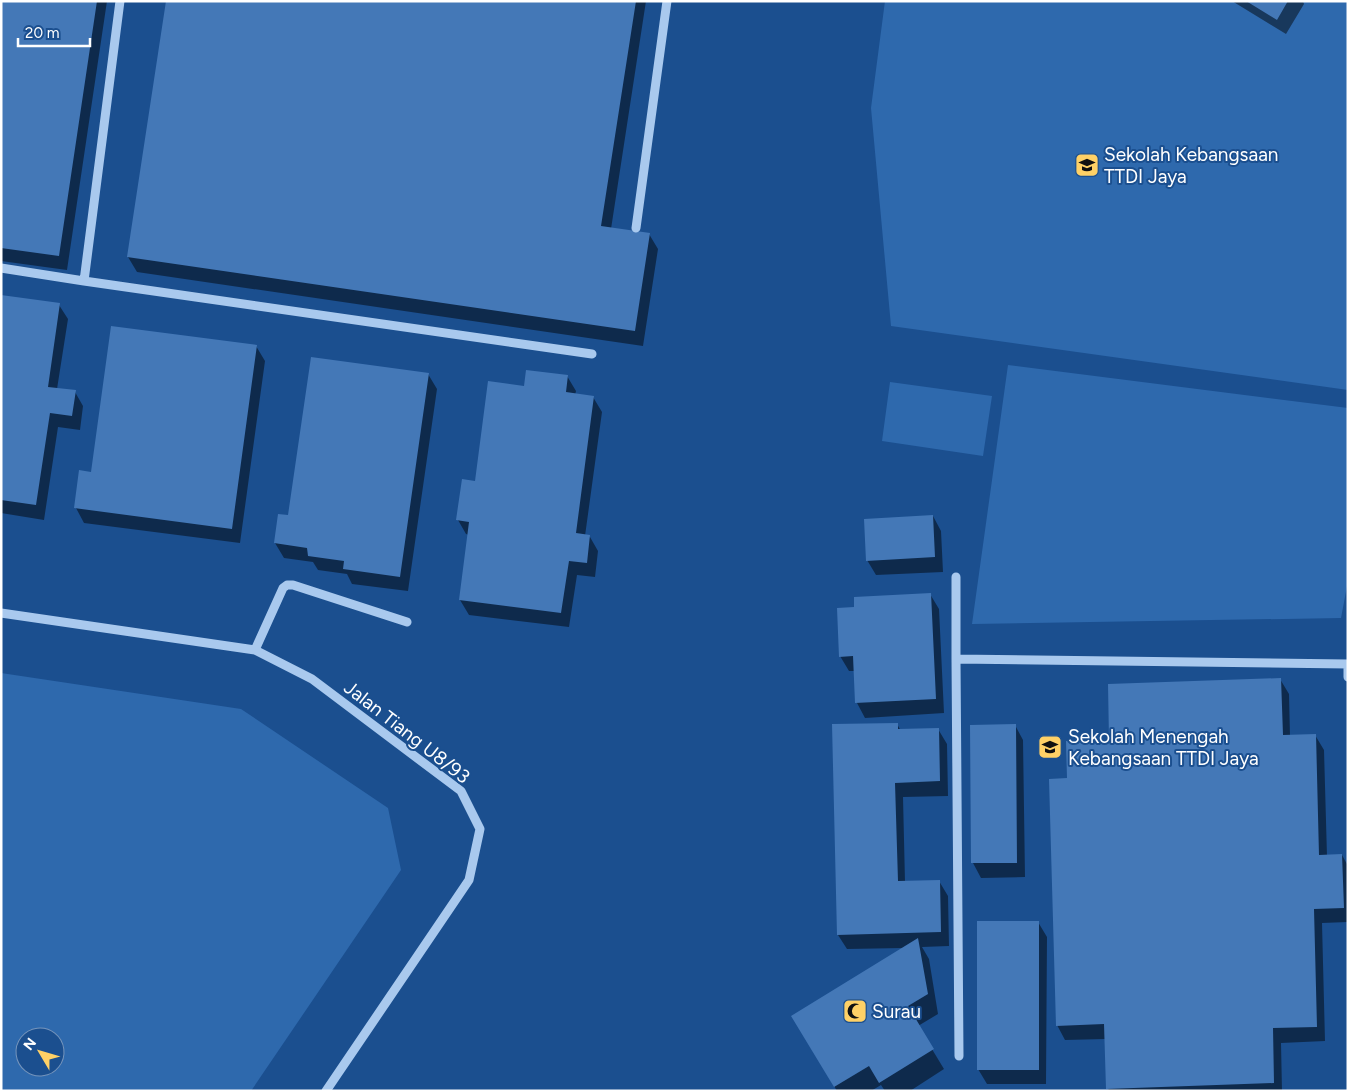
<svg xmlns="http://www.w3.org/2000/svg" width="1349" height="1092" font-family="Figtree,sans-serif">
<rect width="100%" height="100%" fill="#1b4f8f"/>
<path fill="#2e69ad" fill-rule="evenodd" d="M885,1H1246L1277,20L1288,1H1348V390L891,326L871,108Z
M1008,365L1348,408V581L1341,618L972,624Z
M890,382L992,396L983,456L882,441Z
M1,673L241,709L388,808L401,870L251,1091H1ZM25,1037H55V1067H25Z"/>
<path fill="#0007" d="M1,1H107L67,270L1,261Z
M167,1H646L611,229L649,234L658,249L643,346L137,272L128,257Z
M1232,1H1303L1304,4L1286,34Z
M1,296L59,305L68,319L57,389L75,392L83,406L80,430L58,427L44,520L1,513Z
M256,346L265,361L240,543L84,523L76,508Z
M428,374L437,389L408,591L352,584L347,574L318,570L313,562L284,558L275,543L289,516Z
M567,376L576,391L575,395L593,397L602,412L585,536L590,537L598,551L595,577L577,575L569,627L469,615L460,600L469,535L466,534L458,520L476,482L525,387Z
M933,516L941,531L943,572L876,575L867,560Z
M930,594L939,609L944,713L865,718L857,703L855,671H849L840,656Z
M1280,679L1289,694L1290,736L1315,735L1324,750L1327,856L1342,855L1348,866V922L1322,923L1325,1041L1281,1043L1282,1091H1109L1108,1088L1106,1039L1065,1040L1057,1025L1068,780L1111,741Z
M897,724L901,731L938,729L947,744L948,796L903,797L905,882L939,881L948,896L949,946L922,947L929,959L938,1014L918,1026L944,1069L910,1091H885L881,1085L871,1091H837L804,1036L904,948L847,949L838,935Z
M1015,725L1023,740L1025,877L981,878L973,863Z
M1038,922L1047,937L1046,1084H987L978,1069Z"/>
<path fill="#4478b7" d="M1,1H97L59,256L1,248Z
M166,1H636L601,226L650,233L635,331L127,257Z
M1246,1H1288L1277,20Z
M1,295L60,303L48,387L76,390L72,416L50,413L36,505L1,500Z
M111,326L257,345L232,529L74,508L79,470L91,472Z
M311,357L429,373L400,577L343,569L344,561L308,556L307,548L274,543L278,514L288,515Z
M526,370L568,375L566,392L594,396L576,533L590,535L587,563L569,561L561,613L459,600L469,522L456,520L462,479L475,481L488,381L524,386Z
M933,515L935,557L866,561L864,519Z
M931,593L936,699L855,703L853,656L839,657L837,608L854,607V597Z
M1281,678L1283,735L1316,734L1319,855L1342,854L1344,908L1314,909L1317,1027L1273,1028L1274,1083L1106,1089L1104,1024L1056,1026L1049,779L1067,778L1066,741L1109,740L1108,684Z
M898,723V729L939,728L940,781L895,783L898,881L940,880L941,932L837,935L832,724Z
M1016,724L1017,863H971L970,725Z
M977,921H1039V1070H977Z
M918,938L928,994L908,1006L934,1049L879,1083L869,1066L834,1087L791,1016Z"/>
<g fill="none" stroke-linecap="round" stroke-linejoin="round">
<path stroke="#a9c9ee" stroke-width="9" d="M636,228L667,1
M1,268L84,281L120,1
M84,281L592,354
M956,577V659L1348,664
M1,613L255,650L312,679L461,791L480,829L469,880L326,1091
M255,650L283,588L287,585H293L407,622
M956,659L959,1056
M1348,664V677"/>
</g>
<defs>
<g id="school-square" transform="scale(1.25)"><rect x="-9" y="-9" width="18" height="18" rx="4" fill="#ffd166" stroke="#1b4f8f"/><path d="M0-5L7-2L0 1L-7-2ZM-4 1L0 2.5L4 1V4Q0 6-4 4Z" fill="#111"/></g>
<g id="mosque-square" transform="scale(1.25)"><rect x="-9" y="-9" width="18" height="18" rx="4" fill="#ffd166" stroke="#1b4f8f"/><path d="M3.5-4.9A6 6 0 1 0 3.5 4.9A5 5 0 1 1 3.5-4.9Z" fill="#111"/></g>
</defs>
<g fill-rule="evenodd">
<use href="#school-square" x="1087" y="165"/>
<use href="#school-square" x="1050" y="747"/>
<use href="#mosque-square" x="855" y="1011"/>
</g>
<g text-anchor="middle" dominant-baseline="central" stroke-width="4" stroke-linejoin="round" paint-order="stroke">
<g font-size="19" fill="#fff" stroke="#1b4f8f" text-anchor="start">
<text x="1104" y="154">Sekolah Kebangsaan<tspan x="1104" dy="22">TTDI Jaya</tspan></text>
<text x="1068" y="736">Sekolah Menengah<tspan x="1068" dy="22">Kebangsaan TTDI Jaya</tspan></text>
<text x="872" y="1011">Surau</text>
</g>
<g font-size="19" fill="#fff" stroke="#1b4f8f">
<text transform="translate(407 732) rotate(38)">Jalan Tiang U8/93</text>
</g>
</g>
<rect width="1349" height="1092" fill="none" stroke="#ffffff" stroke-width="5"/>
<g transform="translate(40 1052) rotate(308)"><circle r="24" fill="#1b4f8f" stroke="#7695bc"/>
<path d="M0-4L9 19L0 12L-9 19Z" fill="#ffd166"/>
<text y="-8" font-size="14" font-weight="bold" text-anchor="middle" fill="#ffffff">N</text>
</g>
<path d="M18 38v8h72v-8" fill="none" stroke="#ffffff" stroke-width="2.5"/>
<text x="25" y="38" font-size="15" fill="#ffffff" stroke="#1b4f8f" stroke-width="4" paint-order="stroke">20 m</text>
</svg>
